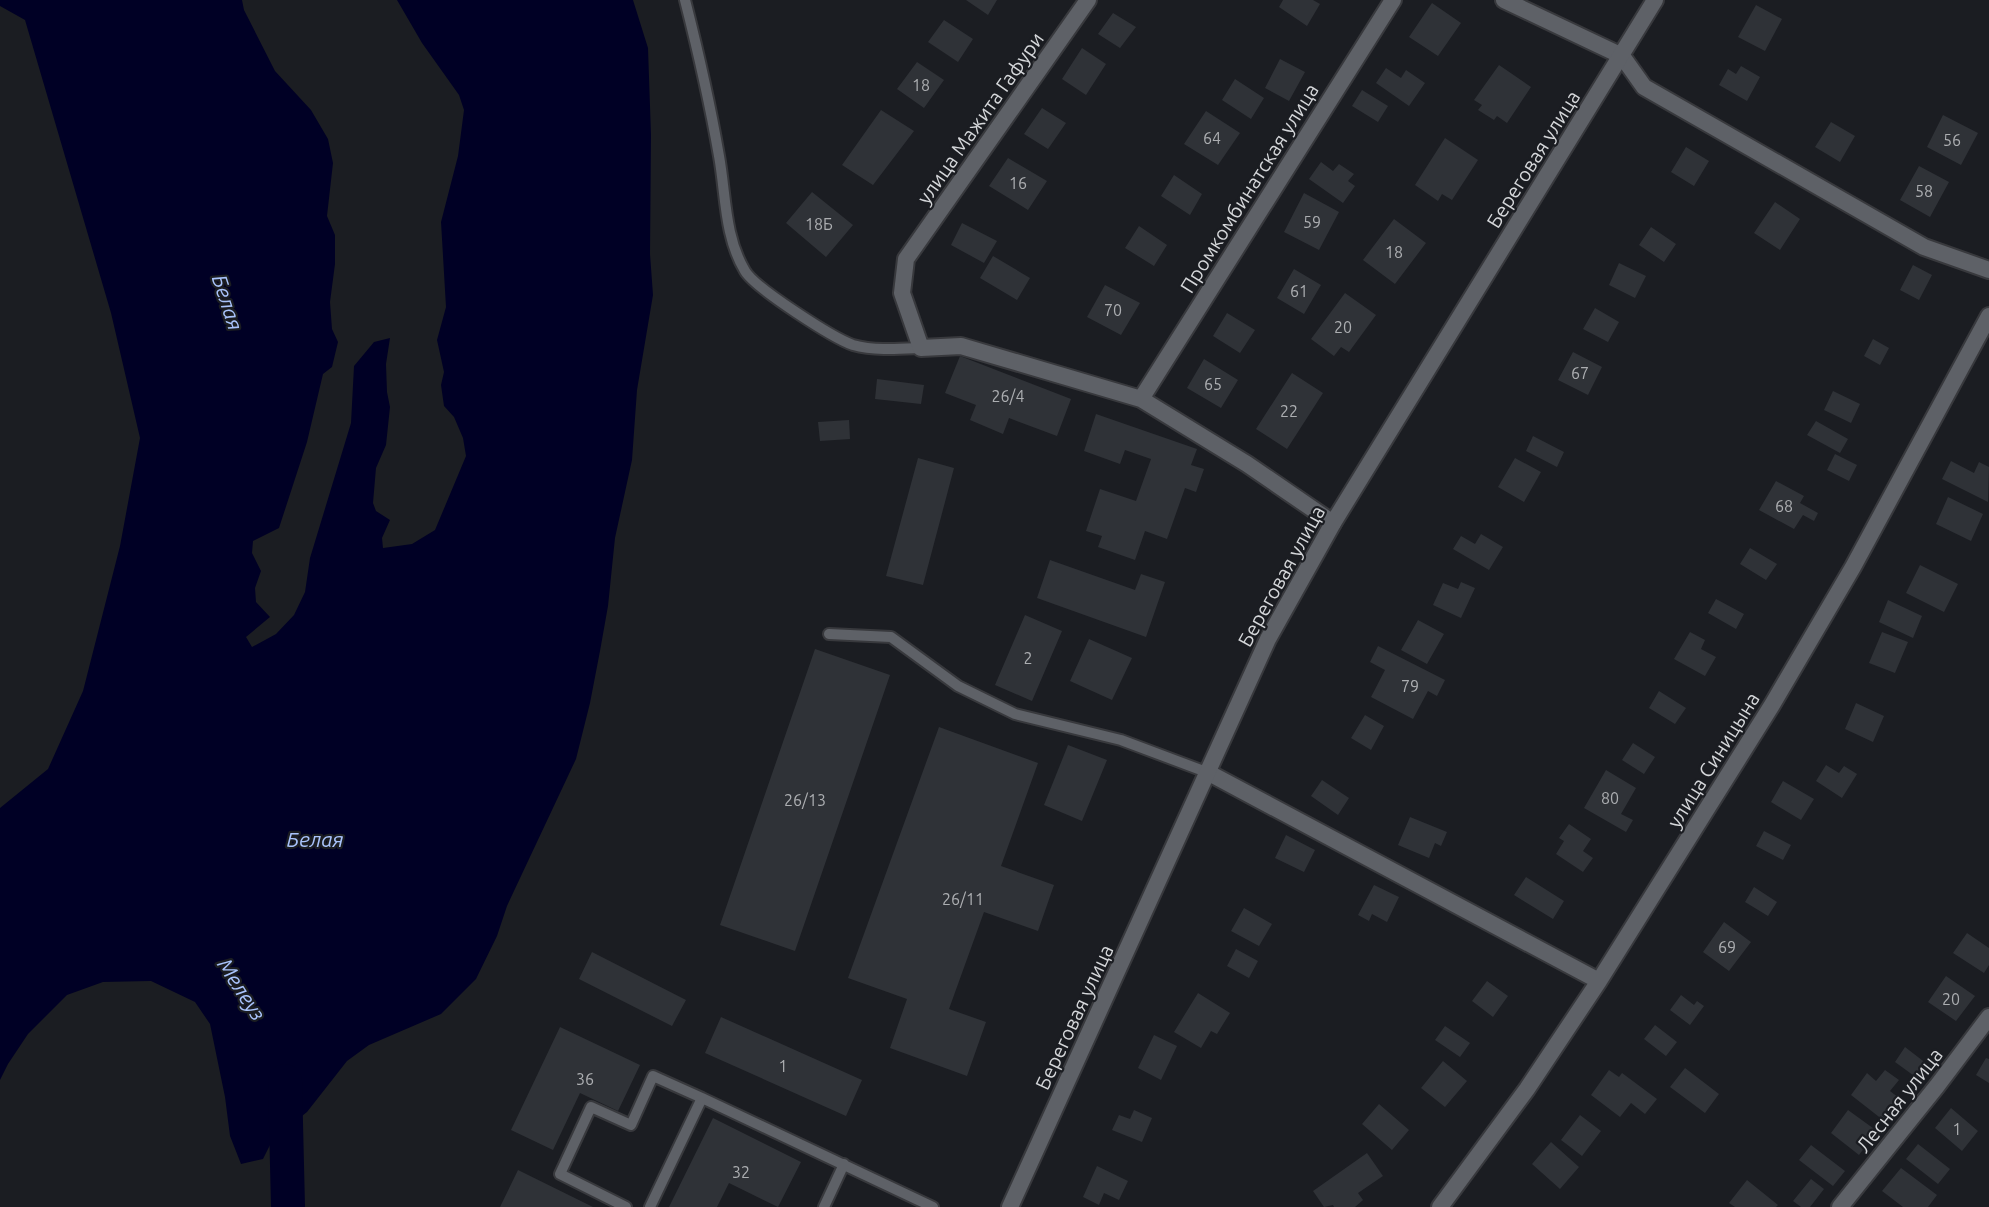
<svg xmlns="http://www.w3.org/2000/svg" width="1989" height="1207" font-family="Ubuntu,sans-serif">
<rect width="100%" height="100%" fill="#1b1d22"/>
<path fill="#000025" d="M0,0H242L244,10L275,71L311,110L328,139L333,163L327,216L335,235V264L330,302L332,329L338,342L332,367L323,374L307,442L279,528L253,541L252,553L261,571L255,588L256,602L270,617L246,637L252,647L276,634L294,615L305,592L310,558L351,423L354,366L374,342L390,338L386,364L387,392L390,407L386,445L376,468L373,503L376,511L390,520L382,538L383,548L412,544L435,530L466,456L463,438L454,417L444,406L441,385L444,372L437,340L446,307L441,222L458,156L464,110L459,95L422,43L397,0H633L648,48L651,135L650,254L653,295L637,390L632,460L615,538L608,606L600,651L590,703L576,759L507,906L497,936L476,979L441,1014L369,1045L347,1061L307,1112L273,1139L263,1159L241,1164L230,1136L225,1097L210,1024L195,1002L151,981L103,982L67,995L28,1034L8,1064L0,1080V808L48,769L83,691L120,546L140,438L111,313L25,20L0,6Z"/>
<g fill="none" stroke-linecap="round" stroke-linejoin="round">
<path stroke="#000025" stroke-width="34" d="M285,1081L288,1207"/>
</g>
<path fill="#2f3237" d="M966,0H997L988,15Z
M1283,0H1313L1320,4L1307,26L1279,7Z
M1432,3L1461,23L1438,56L1409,37Z
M1756,5L1782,19L1765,51L1738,37Z
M1113,13L1136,27L1120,48L1098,34Z
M944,20L973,39L958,62L928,42Z
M1082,48L1106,64L1086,95L1062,79Z
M1280,59L1305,72L1289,101L1265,88Z
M917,62L944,80L924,108L897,89Z
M1499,65L1531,87L1507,123L1497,116L1494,120L1478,110L1482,105L1474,100Z
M1741,66L1760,77L1747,101L1719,85L1728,69L1736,74Z
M1386,68L1401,78L1406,70L1425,83L1409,106L1376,83Z
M1235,79L1264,98L1251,119L1222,100Z
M1362,90L1388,106L1378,122L1352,106Z
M1042,108L1066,123L1048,149L1024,134Z
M881,110L914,131L873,185L842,165Z
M1206,111L1240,133L1218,165L1184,144Z
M1943,115L1978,133L1961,165L1927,147Z
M1831,122L1855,136L1840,162L1815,147Z
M1445,138L1478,160L1452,200L1442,194L1438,201L1415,185Z
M1686,147L1709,161L1694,186L1671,172Z
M1008,158L1047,181L1028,210L989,186Z
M1321,162L1333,171L1339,164L1354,174L1348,181L1355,186L1343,203L1309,179Z
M1919,166L1949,182L1930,217L1900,200Z
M1174,175L1202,194L1190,215L1161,196Z
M812,192L853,225L826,257L786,223Z
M1304,193L1339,212L1319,250L1284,232Z
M1775,202L1800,219L1780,250L1754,233Z
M1394,219L1426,243L1395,284L1363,260Z
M962,223L997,241L984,263L951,245Z
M1139,226L1167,245L1154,266L1125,248Z
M1651,227L1676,244L1664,262L1639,245Z
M993,256L1030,278L1017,300L980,278Z
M1619,263L1646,276L1635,298L1609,285Z
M1913,265L1932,275L1919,300L1900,290Z
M1294,269L1321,285L1304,314L1277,298Z
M1105,285L1140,303L1121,335L1087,317Z
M1345,293L1376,315L1349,352L1341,347L1334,356L1311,339Z
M1595,308L1619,322L1608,342L1583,329Z
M1227,313L1255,330L1240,353L1213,336Z
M1873,339L1889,348L1880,365L1864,356Z
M1573,352L1602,367L1588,395L1558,380Z
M960,356L1071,399L1057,436L1009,418L1003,434L970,420L976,405L945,393Z
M1204,359L1238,380L1221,408L1187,388Z
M1292,373L1323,393L1287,449L1256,429Z
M877,379L924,385L921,404L875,399Z
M1833,391L1860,404L1851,423L1824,410Z
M1096,414L1197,449L1191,465L1204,469L1196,492L1185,488L1167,539L1145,531L1135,560L1098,547L1102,536L1086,531L1100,489L1136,501L1151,459L1125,450L1120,464L1084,451Z
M849,420L850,439L820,441L818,422Z
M1816,421L1848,439L1840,453L1807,435Z
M1533,436L1564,452L1557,467L1526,451Z
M1835,454L1857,465L1849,481L1827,470Z
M918,458L954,468L923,585L886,576Z
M1515,458L1541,472L1524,502L1498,487Z
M1951,461L1974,473L1979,462L1989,467L1988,502L1942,479Z
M1776,481L1804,496L1800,503L1818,513L1814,521L1803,515L1794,529L1759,510Z
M1948,497L1983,514L1971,541L1936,524Z
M1481,534L1503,547L1489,570L1453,549L1461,536L1475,544Z
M1750,548L1777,564L1766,580L1740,564Z
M1050,560L1135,590L1141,574L1165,582L1146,637L1037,598Z
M1920,565L1958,584L1944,612L1906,593Z
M1461,582L1475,588L1461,618L1433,605L1443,583L1458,589Z
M1716,599L1744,614L1736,629L1708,613Z
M1888,600L1922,616L1913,638L1879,622Z
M1025,615L1062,631L1032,701L995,685Z
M1418,620L1444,634L1427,664L1401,650Z
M1690,632L1705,640L1701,649L1716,657L1705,676L1674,659Z
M1882,632L1908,642L1895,673L1869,663Z
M1089,639L1132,658L1112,700L1070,681Z
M1378,646L1445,680L1437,696L1428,691L1413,719L1371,697L1385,670L1370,662Z
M815,649L890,675L795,951L720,925Z
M1659,691L1686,708L1675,724L1649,708Z
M1856,703L1884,716L1873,742L1845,729Z
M1365,715L1384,726L1371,750L1351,738Z
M939,727L1038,763L1001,866L1054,885L1038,931L984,912L949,1009L986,1022L967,1076L890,1048L907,999L848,978Z
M1633,743L1655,757L1644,774L1622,760Z
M1068,745L1107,760L1082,821L1044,805Z
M1826,765L1839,773L1844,766L1857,774L1842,798L1816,781Z
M1606,770L1636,788L1621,814L1633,820L1626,832L1584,808Z
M1322,780L1349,798L1338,815L1311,796Z
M1783,781L1814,799L1801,820L1771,802Z
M1410,817L1447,832L1441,846L1435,843L1429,858L1398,845Z
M1569,824L1591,839L1583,851L1593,858L1583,872L1556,854L1564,841L1559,838Z
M1764,831L1791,845L1783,860L1756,846Z
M1286,835L1315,850L1304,872L1275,858Z
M1526,877L1564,901L1553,919L1514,895Z
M1374,885L1399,897L1387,922L1372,914L1369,921L1358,915Z
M1754,887L1777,902L1768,916L1745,902Z
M1244,908L1272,924L1259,946L1231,931Z
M1724,922L1751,942L1729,971L1703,952Z
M1967,933L1989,948V965L1984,973L1953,953Z
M1236,949L1258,961L1249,978L1227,966Z
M592,952L686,1000L672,1026L579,979Z
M1946,976L1975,996L1956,1021L1928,1002Z
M1487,981L1508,996L1493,1017L1472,1001Z
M1198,993L1230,1013L1217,1034L1211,1031L1201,1048L1174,1032Z
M1681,995L1694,1005L1697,1001L1704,1006L1690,1025L1670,1010Z
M721,1017L862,1080L846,1116L705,1053Z
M1655,1025L1677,1042L1666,1056L1644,1039Z
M1445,1026L1470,1043L1460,1057L1435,1040Z
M560,1027L640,1065L618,1111L580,1093L553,1150L511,1130Z
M1154,1035L1177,1046L1161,1080L1138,1068Z
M1905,1047L1927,1064L1917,1078L1895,1062Z
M1986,1058L1989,1059V1083L1976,1075Z
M1443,1061L1467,1081L1445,1107L1421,1088Z
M1685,1068L1719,1094L1705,1113L1670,1087Z
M1609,1070L1619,1077L1622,1073L1657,1099L1645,1114L1631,1103L1620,1117L1591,1095Z
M1885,1070L1899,1080L1890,1091L1899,1098L1883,1120L1851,1095L1867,1073L1876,1081Z
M1379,1104L1409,1130L1392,1150L1362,1124Z
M1951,1108L1978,1131L1962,1151L1935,1128Z
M1134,1110L1152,1118L1142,1142L1112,1130L1119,1115L1130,1119Z
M1848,1110L1877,1131L1859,1155L1831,1133Z
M1580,1115L1601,1131L1582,1156L1561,1140Z
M713,1118L801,1162L778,1207L729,1183L717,1207H669Z
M1551,1142L1579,1167L1560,1189L1532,1164Z
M1918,1144L1950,1169L1938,1184L1906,1159Z
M1811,1145L1845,1171L1833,1186L1799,1160Z
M1367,1153L1383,1176L1358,1193L1363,1200L1355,1207H1334L1333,1205L1324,1207L1313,1191Z
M1097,1166L1128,1181L1119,1200L1104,1193L1099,1205L1083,1197Z
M1901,1168L1937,1195L1928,1207H1903L1882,1191Z
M518,1170L593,1207H500Z
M1811,1179L1824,1189L1810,1207H1801L1793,1201Z
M1747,1180L1778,1205L1776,1207H1735L1729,1203Z"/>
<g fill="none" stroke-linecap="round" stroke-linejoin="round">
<g stroke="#38393d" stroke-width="14">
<path id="service" d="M685,0C698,51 710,104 719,156C726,194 724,236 745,271C755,288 833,338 853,345C875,351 899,349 921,348
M829,634L891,637L958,686L1015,714L1121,740L1209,773
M626,1207L560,1174L591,1107L631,1125L653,1076L702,1098
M650,1207L702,1098L933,1207
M824,1207L844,1164"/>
</g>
<g stroke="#38393d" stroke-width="20">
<path id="minor" d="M1088,0L906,259L902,293L921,348L961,346L1141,399L1247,464L1333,523
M1504,0L1622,56L1644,87L1924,247L1989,270
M1141,399L1393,0
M1209,773L1599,981
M1440,1207L1527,1089L1599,981L1772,705L1853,567L1989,316
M1840,1207L1937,1086L1989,1017"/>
</g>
<g stroke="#38393d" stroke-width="20">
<path id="secondary" d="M1010,1207L1268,639L1333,523L1655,0"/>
</g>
<use href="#service" stroke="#5e6167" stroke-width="10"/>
<use href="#minor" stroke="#5e6167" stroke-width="16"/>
<use href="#secondary" stroke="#5e6167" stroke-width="16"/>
</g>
<g text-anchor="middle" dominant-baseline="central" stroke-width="4.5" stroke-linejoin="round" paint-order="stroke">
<g font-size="16" fill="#acaeb1">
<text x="921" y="85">18</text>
<text x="1212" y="138">64</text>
<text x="1952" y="140">56</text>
<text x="1018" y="183">16</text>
<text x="1924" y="191">58</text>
<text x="1312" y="222">59</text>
<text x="819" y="224">18Б</text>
<text x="1394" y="252">18</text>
<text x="1299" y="291">61</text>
<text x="1113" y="310">70</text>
<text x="1343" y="327">20</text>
<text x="1580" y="373">67</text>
<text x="1213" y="384">65</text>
<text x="1008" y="396">26/4</text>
<text x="1289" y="411">22</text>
<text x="1784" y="506">68</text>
<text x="1028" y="658">2</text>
<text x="1410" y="686">79</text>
<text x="1610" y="798">80</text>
<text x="805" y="800">26/13</text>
<text x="963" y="899">26/11</text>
<text x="1727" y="947">69</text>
<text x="1951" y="999">20</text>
<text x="783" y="1066">1</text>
<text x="585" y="1079">36</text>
<text x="1957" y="1129">1</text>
<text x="741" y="1172">32</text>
</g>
<g font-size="20" fill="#d5d7da" stroke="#1b1d22">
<text transform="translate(980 118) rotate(-55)">улица Мажита Гафури</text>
<text transform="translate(1533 159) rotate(-58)">Береговая улица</text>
<text transform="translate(1249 188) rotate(-58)">Промкомбинатская улица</text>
<text transform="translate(1281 576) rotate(-61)">Береговая улица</text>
<text transform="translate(1713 760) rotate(-58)">улица Синицына</text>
<text transform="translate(1074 1017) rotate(-65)">Береговая улица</text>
<text transform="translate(1899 1100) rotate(-52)">Лесная улица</text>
</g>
<g font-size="21" font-style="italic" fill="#a9c3fb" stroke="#1b1d22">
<text transform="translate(228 302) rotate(72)">Белая</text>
<text x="315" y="839">Белая</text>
<text transform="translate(242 989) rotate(57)">Мелеуз</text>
</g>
</g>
</svg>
